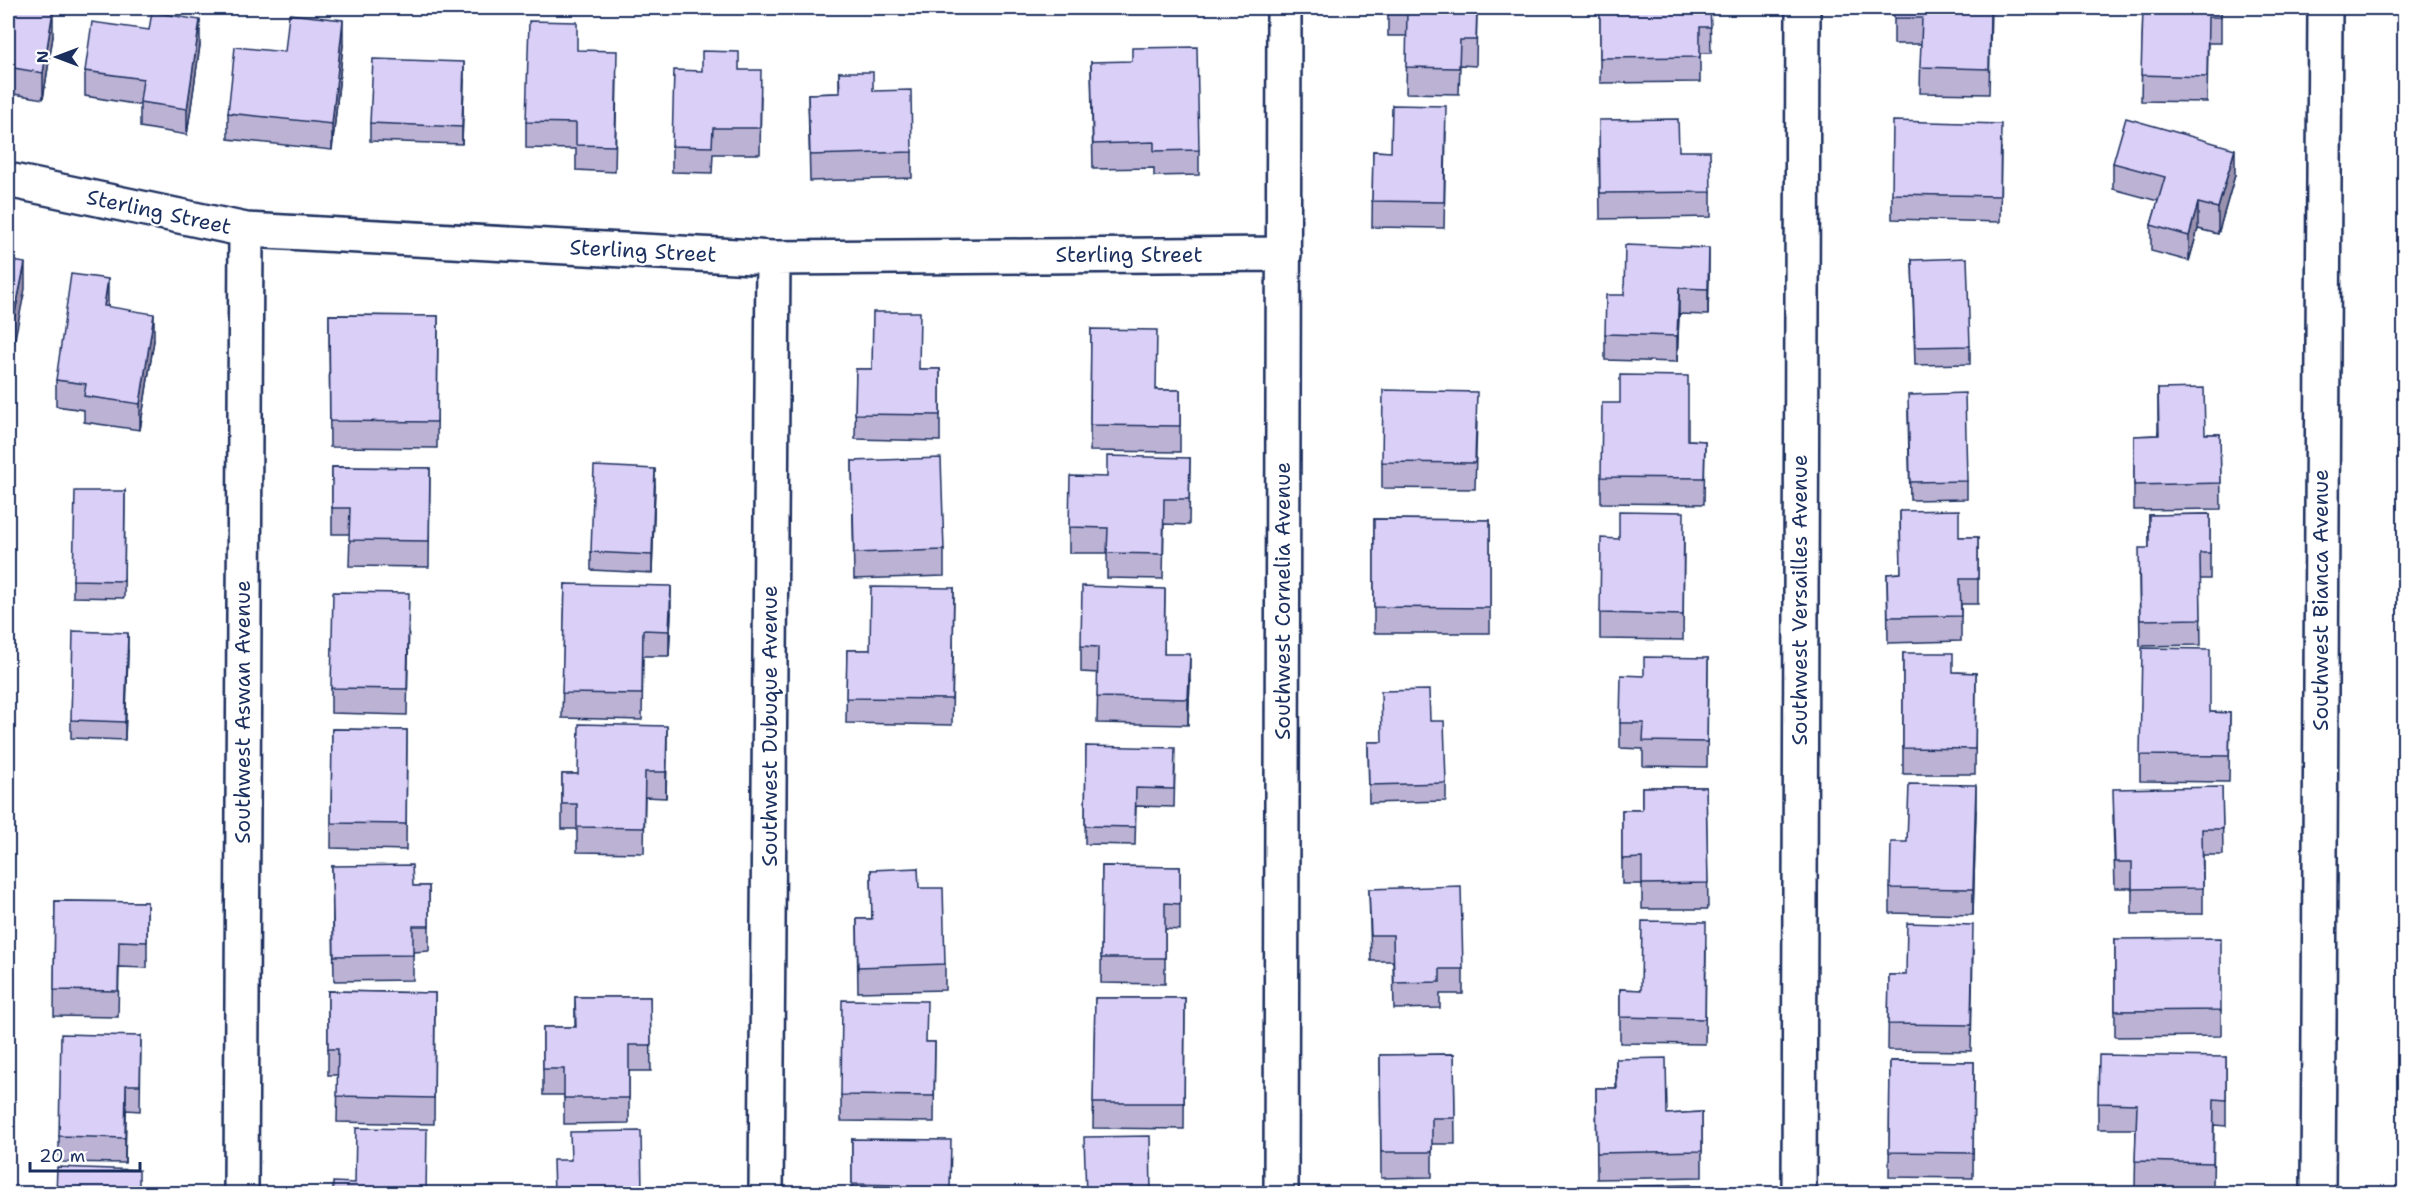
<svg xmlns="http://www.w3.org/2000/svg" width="2412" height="1201" font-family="'Shantell Sans',sans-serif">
<rect width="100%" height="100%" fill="#fff"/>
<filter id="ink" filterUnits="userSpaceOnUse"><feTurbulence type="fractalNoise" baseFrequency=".0167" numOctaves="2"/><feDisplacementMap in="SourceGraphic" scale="12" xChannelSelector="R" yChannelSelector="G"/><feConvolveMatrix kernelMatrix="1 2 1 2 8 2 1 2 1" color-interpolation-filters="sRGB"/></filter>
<g filter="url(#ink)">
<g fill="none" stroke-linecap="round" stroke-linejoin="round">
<g stroke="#1b2f5e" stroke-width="38">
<path id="street" d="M8,180L246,230L773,258L1284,254
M241,1194L246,230
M766,1194L773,258
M1281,1194L1284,8
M1799,1194L1803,8
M2318,1194L2325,8"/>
</g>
<use href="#street" stroke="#fff" stroke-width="33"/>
</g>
<path fill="#bbb2d4" stroke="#1b2f5e" stroke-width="1.5" d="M8,8L53,36L43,99L8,93Z
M1388,8H1477L1476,66L1460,65L1459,94L1406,93L1407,36H1388Z
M1600,8H1710L1711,53H1700V82L1600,83Z
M1894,8H1991L1989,94L1920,93L1921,44H1894Z
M2143,8H2221V43H2208L2207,102L2141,101Z
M200,45L187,135L140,127V105L85,96V71Z
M343,45L332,150L228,139V113L285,52Z
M577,50L617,77L615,172L576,170V149L526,148V122Z
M1091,62L1199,150V175L1154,176V168L1093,169Z
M739,70L761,96L760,154H713L712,173L672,172V146L702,71Z
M839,72L873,91L912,152V178L810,181L808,94L839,93Z
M464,80L462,144L370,141V123Z
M1446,132L1444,228L1372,227L1373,151L1391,152Z
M1599,146L1679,151L1711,192V217L1600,219Z
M2001,149L2000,222L1892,219V194Z
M2113,163L2235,175L2218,234L2198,229L2189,261L2151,251V225L2158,201L2113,189Z
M1912,260L1970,346V364L1915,365Z
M1709,274L1708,315L1679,314L1677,362L1605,360V334L1624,295Z
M108,305V307L154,340L140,430L84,422V410L56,406V380Z
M329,315L438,316L437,448L330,447Z
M1091,329L1156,390H1180V452L1090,451Z
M856,369H940V441L855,439Z
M2158,389L2205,434H2220L2221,509L2134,510V436L2158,435Z
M1908,412L1967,481V499L1910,500Z
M1477,418L1475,489L1382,488V462Z
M1688,440L1705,441L1704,504L1601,503V477Z
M1190,458L1189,525L1164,524L1163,579L1107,578V553H1069V527L1107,477Z
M852,461L944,550V576L854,579Z
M332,467L430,468L429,567L349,566L350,534H332Z
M655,486L652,573L591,570V552Z
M125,491L124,598L73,597V580Z
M1900,511L1959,537H1978V604H1961V641L1888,643L1887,574L1901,573Z
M2210,514V579H2200L2201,645L2140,646L2139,574L2149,548V515Z
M1374,519L1490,520V633H1374Z
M1684,537L1683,640L1600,639V613L1619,539Z
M565,584L671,612L669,656H643L642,720L562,718Z
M954,588L952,725L846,723L847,650H870Z
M1165,589L1164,654L1190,680L1188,725L1097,723L1098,673L1081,672V646Z
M409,619L407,715L331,713V688Z
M128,651L125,740L71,738V720Z
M1903,653L1953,672L1976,673L1975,774H1903Z
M1708,658L1707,767L1643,766V749L1620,748V723L1644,676Z
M2210,712L2230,713L2229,782L2140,781V755Z
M1430,721L1446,783V801L1369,803L1368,742H1382Z
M332,729L407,730L406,850L331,848Z
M1086,746L1175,766L1174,807L1136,806L1135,845L1085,844Z
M667,752L666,798L645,797L644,853L577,852V829H562V774H578Z
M1642,787H1706L1708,909H1642V884H1622V810H1642Z
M2222,787L2223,855H2203V914H2132V888H2115L2113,815Z
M1976,811L1973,915L1890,913V888Z
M332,866L413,886H429V951L413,952V980L334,981Z
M1102,866L1180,867V930L1165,929V984L1101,983Z
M871,870L919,888L945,964V990L858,992L857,919H872Z
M1369,889L1463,969V994H1440V1008L1394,1009L1393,961H1371Z
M55,901L147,902V968L119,967L118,1017L54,1016Z
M2115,939L2221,1010V1036L2115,1037Z
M1706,948L1705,1044L1620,1043V989L1641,990Z
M1973,950L1971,1051L1888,1050L1889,975H1906Z
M328,991L435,993L434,1124L337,1122L338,1075H328Z
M575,997H650L651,1071H629V1123L564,1124V1095H543V1027H575Z
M1095,998H1185L1184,1129L1093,1128Z
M141,1036L140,1111L126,1110L125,1163L59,1162V1136Z
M927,1042H935L934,1122L841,1121V1095Z
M1454,1054L1455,1144H1432V1177L1381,1178L1380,1055Z
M2226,1057V1126L2214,1125L2213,1188L2135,1187L2136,1129H2098V1103Z
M1616,1059L1667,1114L1702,1112V1177L1597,1179L1596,1088H1616Z
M1890,1061L1974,1062L1973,1178L1889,1177Z
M852,1139L951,1188L967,1194H852Z"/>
<path fill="#9991ad" stroke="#1b2f5e" stroke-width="1.5" d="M53,11V36L43,99V73Z
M200,20V45L187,135V109Z
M343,20V45L332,150V124Z
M464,62V80L462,144V127Z
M2235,149V175L2218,234V208Z
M2198,203V229L2189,261V236Z
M1709,248V274L1708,315V289Z
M25,263V289L8,373V347Z
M108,279V305L104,332V306Z
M1679,288V314L1677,362V336Z
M154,314V340L140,430V404Z
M655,469V486L652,573V555Z
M671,586V612L669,656V631Z
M128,633V651L125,740V722Z
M1190,654V680L1188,725V699Z
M667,726V752L666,798V772Z
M1976,785V811L1973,915V889Z
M126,1085V1110L125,1163V1138Z"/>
<path fill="#dacff7" stroke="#1b2f5e" stroke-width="1.5" d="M8,8H34L53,11L43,73L8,67Z
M1388,8H1477L1476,40H1460L1459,68L1406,67L1407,10H1388Z
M1600,8H1710L1711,27H1700V57L1600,58Z
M1894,8H1990L1989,69L1920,67L1922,18H1894Z
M2143,8H2221V17H2208L2207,77L2141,75Z
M152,12L200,20L187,109L140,102L143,79L85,71L92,22L149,30Z
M289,14L343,20L332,124L228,113L235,47L285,52Z
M529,21L577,22V50L617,51L615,146L576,145V123L526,122Z
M1197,47L1199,150L1154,151V142L1093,144L1091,62L1132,61V48Z
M702,51L739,52V70H761L760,128H713L712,147L672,146L674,70L702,71Z
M373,59L464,62L462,127L370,123Z
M839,72H873V91L911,90L912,152L810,155L808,94L840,93Z
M1392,105L1446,106L1444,202L1372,201L1373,151L1391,152Z
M2126,118L2235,149L2218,208L2198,203L2189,236L2151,225L2165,177L2113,163Z
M1678,119L1679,151H1710L1711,192L1600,193L1599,120Z
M1893,121L2001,124L2000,196L1892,194Z
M1625,245L1709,248L1708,289L1679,288L1677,336L1605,334L1606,295H1624Z
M1967,258L1970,346L1915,347L1912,260Z
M8,260L25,263L8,347Z
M71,274L108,279L104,306L154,314L140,404L84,396L86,384L56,380Z
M873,312H920L919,369H940V415L855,414L856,369H872Z
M329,315L438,316L437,422L330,421Z
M1091,329L1157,330L1156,390H1180V426L1090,425Z
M1620,375L1688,376V440L1705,441L1704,478L1601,477L1602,403H1620Z
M2204,388L2205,434H2220L2221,483L2134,485V436L2159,435L2158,389Z
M1383,390L1477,392L1475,463L1382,462Z
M1965,393L1967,481L1910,482L1908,395Z
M1107,456L1190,458L1189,499H1164L1163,554L1107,553L1108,528L1069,527L1070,476L1107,477Z
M941,458L944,550L854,553L852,461Z
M594,466L655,469L652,555L591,552Z
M332,467L430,468L429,541L349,540L350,508H332Z
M75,491H125L124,581L73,580Z
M1959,510V537H1978V579H1960L1961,616L1888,617L1887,574L1901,573L1900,511Z
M1619,511L1684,512L1683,615L1600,613L1601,538L1619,539Z
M2210,514V553H2200L2201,619L2140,620L2139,548H2149V515Z
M1374,519L1490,520V608L1374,607Z
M565,584L671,586L669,631L643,630L642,694L562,693Z
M1082,586L1165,589L1164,654H1190L1188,699L1097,697L1098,647L1081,646Z
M871,587L954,588L952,699L846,698L847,650H870Z
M333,592L409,593L407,689L331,688Z
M73,631L128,633L125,722L71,720Z
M2142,648L2210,649V712L2230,713L2229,756L2140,755Z
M1903,653H1953V672L1976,673L1975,749L1903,748Z
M1644,657L1708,658L1707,742L1643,741L1644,723H1620L1621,675L1644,676Z
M1429,690L1430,721H1444L1446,783L1369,785L1368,742H1382L1381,691Z
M579,724L667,726L666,772H645L644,828L577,827V804H562V774H578Z
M332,729L407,730L406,824L331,823Z
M1086,746L1175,748L1174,789L1136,788L1135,827L1085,826Z
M1909,784L1976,785L1973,889L1890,888L1891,842H1907Z
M1642,787H1706L1708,883L1642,884V858L1622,859V810H1642Z
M2222,787L2223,829H2202L2203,888L2132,889V862H2115L2113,789Z
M412,865L413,886H429V926H413V955L334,956L332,866Z
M1102,866L1180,867V904L1165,903V958H1101Z
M918,868L919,888H943L945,964L858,967L857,919H872L871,870Z
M1461,886L1463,969H1440V982L1394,983L1393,935H1371L1369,889Z
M55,901L147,902V942L119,941L118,991L54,990Z
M1642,921L1706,922L1705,1019L1620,1017V989L1641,990Z
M1907,923L1973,925L1971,1025L1888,1024L1889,975H1906Z
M2221,938V1010L2115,1011V939Z
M328,991L435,993L434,1098L337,1096L338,1049H328Z
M575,997H650L651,1045H629V1098H564V1069H543V1027H576Z
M1095,998H1185L1184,1103H1093Z
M842,1000L927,1001L926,1042H935L934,1096L841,1095Z
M61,1034L141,1036L140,1085H126L125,1138L59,1136Z
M1454,1054L1455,1118H1432V1152H1381L1380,1055Z
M2099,1055L2226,1057V1100L2214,1099L2213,1163L2135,1161L2137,1104L2098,1103Z
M1666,1058L1667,1114L1702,1112V1151L1597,1153L1596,1088H1617L1616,1059Z
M1890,1061L1974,1062L1973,1153L1889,1152Z
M356,1128L427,1129L426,1194H333V1182L355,1183Z
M641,1131L642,1194H554L553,1160H571L570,1132Z
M1150,1136L1151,1194H1086L1084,1137Z
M852,1139L951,1140L950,1188H967V1194H900V1185L852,1184Z
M57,1167L139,1170V1194H56Z
M1691,1185V1194H1597V1187Z
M1394,1190H1452V1194H1394Z"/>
</g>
<g text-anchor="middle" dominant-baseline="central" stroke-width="4.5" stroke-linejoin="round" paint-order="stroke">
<g font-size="21" fill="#1b2f5e" stroke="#fff">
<text transform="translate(159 212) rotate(12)">Sterling Street</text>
<text transform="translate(643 251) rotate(3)">Sterling Street</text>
<text x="1129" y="255">Sterling Street</text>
<text transform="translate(1800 600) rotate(-90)">Southwest Versailles Avenue</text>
<text transform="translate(2321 600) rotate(-90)">Southwest Bianca Avenue</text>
<text transform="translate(1283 601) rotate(-90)">Southwest Cornelia Avenue</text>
<text transform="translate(243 712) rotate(-90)">Southwest Aswan Avenue</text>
<text transform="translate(770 726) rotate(-90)">Southwest Dubuque Avenue</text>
</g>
</g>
<rect width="2412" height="1201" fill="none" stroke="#fff" stroke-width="30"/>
<rect x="15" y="15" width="2382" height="1171" fill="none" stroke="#1b2f5e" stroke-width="2" filter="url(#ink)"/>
<g transform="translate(57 57) rotate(270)" stroke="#ffffff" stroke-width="4.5" paint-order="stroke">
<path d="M0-4.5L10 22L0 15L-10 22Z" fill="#1b2f5e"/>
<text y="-9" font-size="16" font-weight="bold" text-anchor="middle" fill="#1b2f5e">N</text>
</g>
<path d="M30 1162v9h110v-9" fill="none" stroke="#1b2f5e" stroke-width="3"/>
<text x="39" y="1162" font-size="18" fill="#1b2f5e" stroke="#ffffff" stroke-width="4.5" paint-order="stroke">20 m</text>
</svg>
